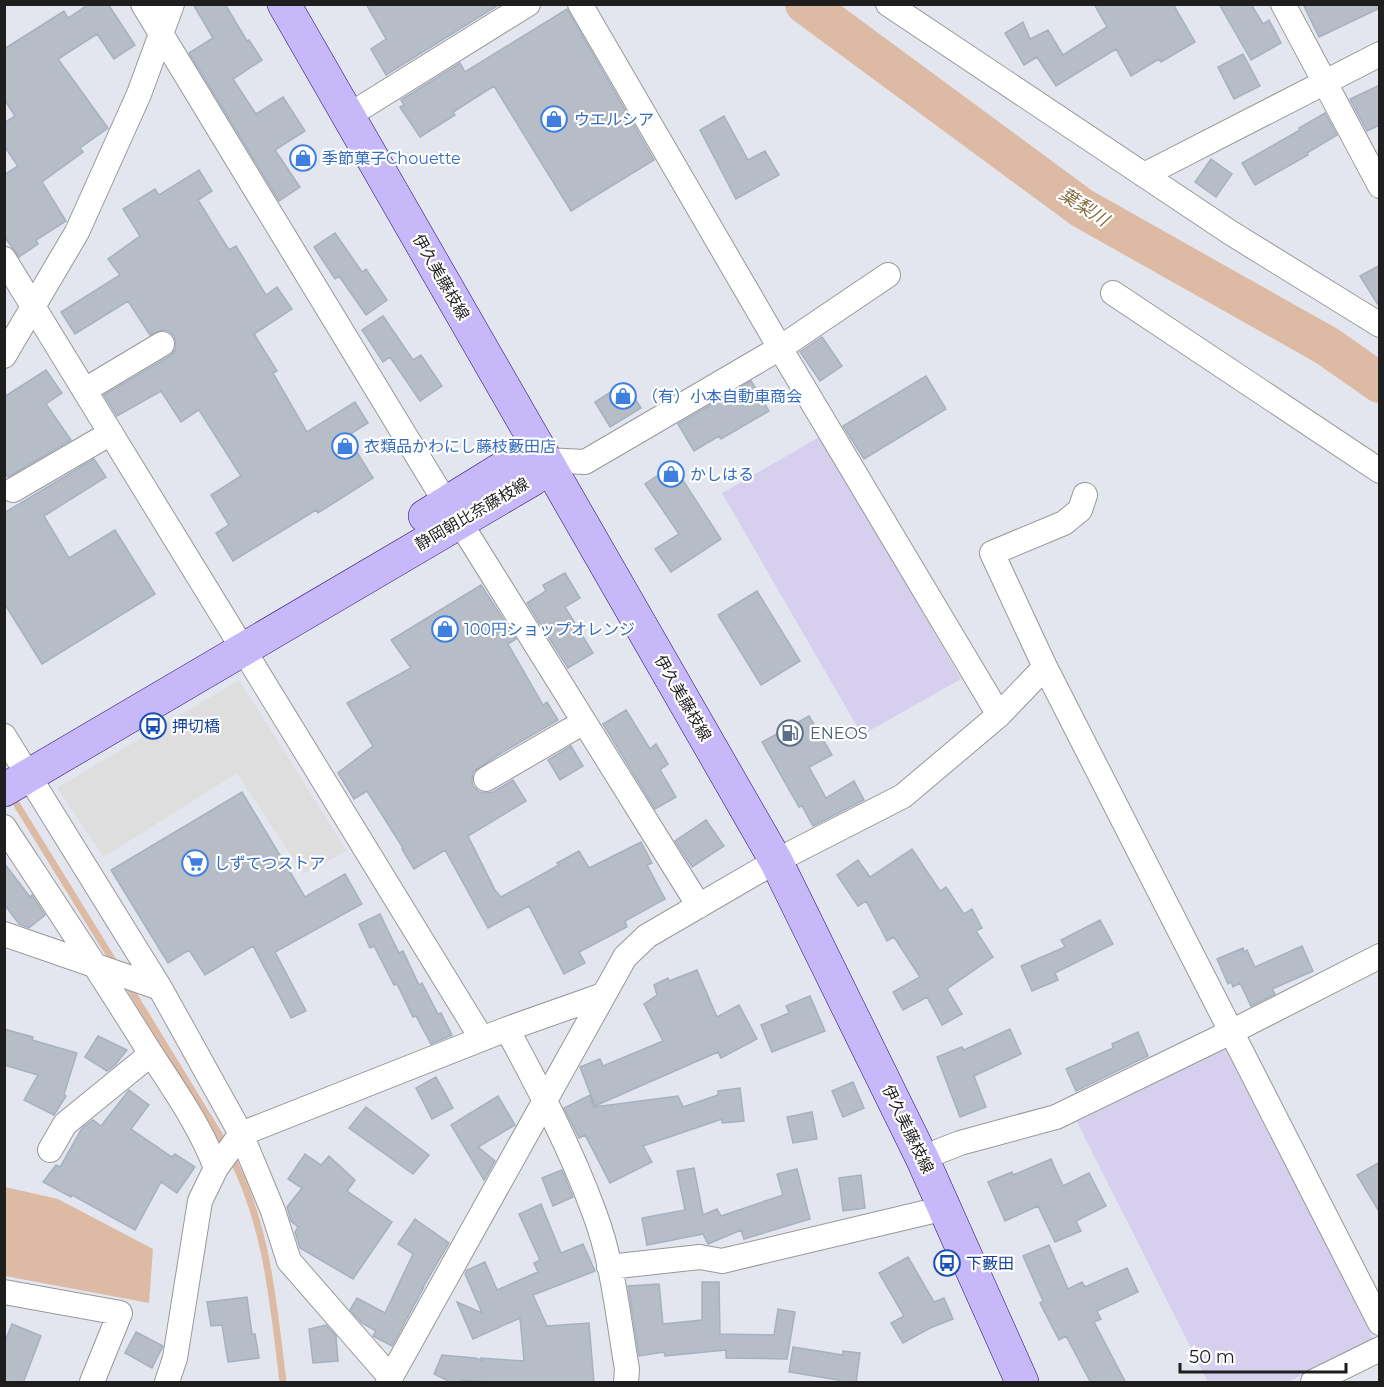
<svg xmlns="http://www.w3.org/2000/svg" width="1384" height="1387" font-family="Montserrat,'Noto Sans JP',sans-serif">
<rect width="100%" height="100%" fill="#e4e6ef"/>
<path fill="#d6cfee" d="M821,436L961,679L862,735L722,493Z
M1228,1047L1374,1340L1288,1382H1208L1077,1122Z"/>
<path fill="#dedede" d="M239,680L347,851L303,874L237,773L104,857L57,788Z"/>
<path fill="#dcbaa4" d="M5,1187L58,1199L153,1249L149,1303L5,1276Z"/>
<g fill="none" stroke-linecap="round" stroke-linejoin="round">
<path stroke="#dcbaa4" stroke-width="7" d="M11,795L117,967
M127,984L226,1146
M231,1156C268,1228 273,1303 283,1382"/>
<path stroke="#dcbaa4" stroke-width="40" d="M805,4L1082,208L1327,346L1380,383"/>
</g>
<path fill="#b7bdc6" stroke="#a6b1c0" stroke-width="1.5" d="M89,4H108L135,45L114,59L97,34L58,59L108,128L80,148L83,152L42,182L66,221L36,240L38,244L19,257L4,236V175L18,166L4,146V123L15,116L4,99V49L64,11L68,18Z
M193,4H225L247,41L249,40L262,60L233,79L256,114L283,97L305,131L275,150L300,187L279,201L189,53L213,38Z
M366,4H500L386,75L371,49L386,39Z
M1094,4H1173L1195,42L1161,62L1159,59L1131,76L1116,49L1056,86L1037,57L1024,65L1005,33L1023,22L1030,39L1048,30L1063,55L1107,27Z
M1219,4H1251L1263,24L1269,20L1281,43L1251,60Z
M1303,4H1380V8L1319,37Z
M567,9L654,160L571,211L494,86L453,112L455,115L420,137L400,107L404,105L401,100L460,63L465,72Z
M1243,54L1260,86L1234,99L1218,67Z
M1380,85V125L1367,131L1350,99Z
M1325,113L1337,135L1307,153L1308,155L1255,185L1242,163L1300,130L1299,128Z
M724,116L748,160L765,151L779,175L736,199L700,130Z
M1211,159L1232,174L1216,197L1195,182Z
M199,170L212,191L198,200L229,250L236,246L266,295L277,287L292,309L254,334L277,371L273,373L307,432L355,402L368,423L347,436L373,478L318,513L316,510L233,561L216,533L229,525L211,495L241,476L199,410L181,422L161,391L117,416L104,395L170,356L175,350L176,344L174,336L168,331L162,330L150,335L128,301L75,334L61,312L120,275L108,259L140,236L123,209L155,189L159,195Z
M335,233L362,272L366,269L387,300L366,315L339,276L335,279L314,247Z
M1380,265V308L1360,276Z
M383,316L413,360L421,355L442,386L420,401L390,357L383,362L362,330Z
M822,337L842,366L820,381L800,352Z
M46,370L62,393L46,404L71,440L8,477L4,472V397Z
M926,376L946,409L864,459L843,426Z
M751,381L769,411L721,439L719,436L694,451L678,424Z
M625,383L641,408L610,427L595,402Z
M94,459L106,477L44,516L69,558L115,530L155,594L42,664L4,603V513Z
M673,465L721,539L671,572L655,549L679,534L645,484Z
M565,573L580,598L565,607L593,653L568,668L527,603L546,591L543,585Z
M481,585L516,639L508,644L543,705L547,702L558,720L498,755L473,772L472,780L473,786L479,792L487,793L493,792L513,780L526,801L468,836L495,890L501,897L559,865L557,863L579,851L589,868L641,842L652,863L647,865L665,899L625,921L627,927L579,952L585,963L564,974L529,906L488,928L445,850L414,869L402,849L403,848L367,791L354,799L338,773L373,746L347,703L411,668L391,640Z
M757,591L800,661L761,685L718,615Z
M626,710L650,749L656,744L668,764L660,770L676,797L655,809L603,724Z
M809,716L832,755L809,767L826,798L854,781L864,800L813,826L802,806L799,807L762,742Z
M571,746L583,766L560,780L548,760Z
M242,792L305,897L345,874L362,904L275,952L306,1011L291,1018L253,946L205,975L189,950L168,963L111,870Z
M706,820L724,846L692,867L675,841Z
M912,849L940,891L946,887L964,914L972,909L982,928L976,931L993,957L947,989L962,1014L942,1025L927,997L903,1010L893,992L920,977L894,937L887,941L866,901L858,906L837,875L858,860L870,877Z
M4,863L30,897L32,895L45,915L29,928L19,924L4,904Z
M380,914L399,953L403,951L419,985L422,983L438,1014L441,1013L452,1035L431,1044L416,1016L413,1017L397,984L394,985L374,946L370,948L359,924Z
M1100,920L1113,944L1055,973L1058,980L1032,991L1021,966L1065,947L1061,940Z
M1302,946L1313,971L1272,989L1275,994L1251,1006L1240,983L1233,987L1231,982L1228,984L1217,959L1243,948L1244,952L1247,950L1255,967Z
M697,970L717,1017L739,1005L757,1039L721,1058L718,1052L595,1106L580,1067L600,1059L603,1066L663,1041L644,1004L657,995L654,985L668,978L669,981Z
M810,996L825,1031L772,1052L761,1025L789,1013L786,1006Z
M4,1029L33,1037L32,1040L77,1053L64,1094L66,1096L54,1115L24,1100L38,1075L4,1065Z
M1010,1029L1021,1054L974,1076L986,1107L960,1117L937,1057L962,1047L964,1050Z
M1138,1032L1148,1056L1076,1091L1066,1069L1113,1048L1112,1044Z
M98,1036L127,1050L116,1064L107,1071L85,1057Z
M436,1077L453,1108L432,1119L416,1088Z
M853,1082L864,1108L843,1117L832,1091Z
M740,1088L744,1121L722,1123V1119L643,1146L652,1162L610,1183L585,1135L579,1138L564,1108L590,1095L594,1107L678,1096L683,1107L718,1095V1091Z
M129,1090L149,1105L131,1129L172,1157L175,1154L195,1167L177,1193L161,1182L135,1230L72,1195L71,1197L43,1182L56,1165L60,1167L82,1128L93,1120L101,1126Z
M498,1096L515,1125L478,1147L495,1161L484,1180L451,1125Z
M366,1107L429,1155L413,1174L349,1128Z
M812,1112L817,1139L793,1143L787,1117Z
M305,1154L321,1165L329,1156L355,1180L347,1191L392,1222L353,1279L300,1248L295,1232L298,1227L291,1221L287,1207L302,1188L288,1179Z
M1051,1159L1063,1186L1089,1173L1106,1206L1076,1221L1081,1231L1055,1242L1038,1206L1005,1221L988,1182L1012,1172L1013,1175Z
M1380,1162V1213L1357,1175Z
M694,1168L703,1215L717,1209L721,1216L783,1195L777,1174L797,1169L810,1219L744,1239L741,1230L708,1244L703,1234L647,1245L642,1218L685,1210L677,1171Z
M562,1170L573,1197L553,1206L542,1178Z
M861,1175L865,1208L843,1211L839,1178Z
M541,1204L561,1253L583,1244L595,1271L533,1295L547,1326L589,1323L594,1383H499L461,1380L460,1383H452L434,1374L442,1355L475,1358L483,1361L481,1358L524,1361L520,1318L473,1339L457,1302L482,1313L465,1274L467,1270L485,1262L497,1290L538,1272L534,1263L540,1260L519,1214Z
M415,1219L449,1243L422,1289L424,1287L392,1346L373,1336L376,1331L362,1323L350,1310L357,1298L385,1313L413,1254L398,1244Z
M1049,1245L1068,1289L1082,1282L1085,1287L1127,1268L1138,1292L1097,1311L1101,1319L1094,1322L1126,1383H1091L1066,1336L1059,1340L1040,1303L1043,1301L1023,1256Z
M908,1257L934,1302L944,1298L953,1319L930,1328L903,1343L891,1323L904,1316L879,1273Z
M702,1282H719L720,1334L774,1335L778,1309L795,1312L787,1359L726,1358V1350L665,1356L664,1352L639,1356L628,1286L659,1284L663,1324L702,1320Z
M247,1297L252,1334H255L259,1358L228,1362L222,1325L211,1326L207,1302Z
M12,1324L41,1336L23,1383H4V1344Z
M326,1325L336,1336L338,1361L313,1363L309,1329Z
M136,1332L163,1346L152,1368L125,1353Z
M793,1347L843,1355V1351L860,1353L856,1383H838V1380L789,1372Z"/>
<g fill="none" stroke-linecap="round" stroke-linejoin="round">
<g stroke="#989898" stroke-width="26">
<path id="street" d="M143,4L446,503
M580,4L780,348L999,715
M888,4L1231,233L1380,325
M1283,4L1380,186
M348,116L528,4
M1144,175L1380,54
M4,259L482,1039
M1113,293L1380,471
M4,356L77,232L139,94L172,4
M85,390L162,344
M545,460L585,462L780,348L888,275
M13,490L111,433
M1085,495L1080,510L1064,523L992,553L1045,667L1380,1323
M459,521L699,906
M4,736L160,988L241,1134L273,1211L289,1261L391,1378
M486,779L584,722
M4,827C52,900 100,972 146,1046C171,1085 200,1125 216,1168
M4,934L160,988
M507,1029C539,1088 571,1149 594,1212C613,1261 618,1317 627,1369L626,1382
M50,1150L65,1124L151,1054
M922,1158L960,1143L1056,1117L1233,1031L1380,956
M609,1267L700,1257L722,1261L945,1208
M4,1292L120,1313L92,1382
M167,1382L175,1358L200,1201L216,1168L241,1134L507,1029L603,995
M388,1382L625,957L647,936L776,861L903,796L999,715L1045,667
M1313,1382L1380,1349"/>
</g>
<g stroke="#230674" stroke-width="34">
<path id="secondary" d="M284,4L776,861L922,1158L1022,1382
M425,516L514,461L545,460
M4,790L533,479L545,460"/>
</g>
<use href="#street" stroke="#fff" stroke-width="24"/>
<use href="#secondary" stroke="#c6b8f9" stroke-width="33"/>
</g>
<defs>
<g id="shop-ring" transform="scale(1.35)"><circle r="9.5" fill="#fff" stroke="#3f7fe0" stroke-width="1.5"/><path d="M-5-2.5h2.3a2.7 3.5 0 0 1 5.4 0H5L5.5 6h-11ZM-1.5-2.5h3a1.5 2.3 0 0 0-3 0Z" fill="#3f7fe0"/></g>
<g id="bus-ring" transform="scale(1.35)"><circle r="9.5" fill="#fff" stroke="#1a4fb4" stroke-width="1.5"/><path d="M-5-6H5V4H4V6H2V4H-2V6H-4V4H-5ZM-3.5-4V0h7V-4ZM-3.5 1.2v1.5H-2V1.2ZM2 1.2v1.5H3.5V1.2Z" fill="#1a4fb4"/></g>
<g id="fuel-ring" transform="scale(1.35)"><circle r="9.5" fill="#fff" stroke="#5c6f8a" stroke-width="1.5"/><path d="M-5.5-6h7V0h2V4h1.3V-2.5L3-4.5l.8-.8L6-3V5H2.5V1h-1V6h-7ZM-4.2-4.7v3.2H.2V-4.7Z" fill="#5c6f8a"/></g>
<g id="supermarket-ring" transform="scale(1.35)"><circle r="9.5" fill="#fff" stroke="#3f7fe0" stroke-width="1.5"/><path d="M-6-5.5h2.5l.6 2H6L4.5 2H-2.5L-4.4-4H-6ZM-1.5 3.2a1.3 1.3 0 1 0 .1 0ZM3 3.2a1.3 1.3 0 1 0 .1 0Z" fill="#3f7fe0"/></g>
</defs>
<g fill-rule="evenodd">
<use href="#shop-ring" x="554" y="119"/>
<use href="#shop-ring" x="303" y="158"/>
<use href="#shop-ring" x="623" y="396"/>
<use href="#shop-ring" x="345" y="446"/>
<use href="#shop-ring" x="671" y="474"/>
<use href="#shop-ring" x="445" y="629"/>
<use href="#bus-ring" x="153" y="726"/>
<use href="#fuel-ring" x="790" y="733"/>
<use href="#supermarket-ring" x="195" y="863"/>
<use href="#bus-ring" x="947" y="1263"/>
</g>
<g text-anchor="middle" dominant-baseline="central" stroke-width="4.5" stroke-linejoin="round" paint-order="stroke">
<g font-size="16" fill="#366cbe" stroke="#fff" text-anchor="start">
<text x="574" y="119">ウエルシア</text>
<text x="322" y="158">季節菓子Chouette</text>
<text x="642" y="396">（有）小本自動車商会</text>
<text x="364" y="446">衣類品かわにし藤枝藪田店</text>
<text x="690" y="474">かしはる</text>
<text x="464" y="629">100円ショップオレンジ</text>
<text x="214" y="863">しずてつストア</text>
</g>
<g font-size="16" fill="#1e1e1e" stroke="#fff">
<text transform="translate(441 277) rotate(60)">伊久美藤枝線</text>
<text transform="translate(472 514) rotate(-30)">静岡朝比奈藤枝線</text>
<text transform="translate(683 698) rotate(60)">伊久美藤枝線</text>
<text transform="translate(908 1129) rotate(64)">伊久美藤枝線</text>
</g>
<g font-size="16" fill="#164399" stroke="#fff" text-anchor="start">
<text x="172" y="726">押切橋</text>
<text x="966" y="1263">下藪田</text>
</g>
<g font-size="16" fill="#4e5e75" stroke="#fff" text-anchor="start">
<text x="810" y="733">ENEOS</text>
</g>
<g font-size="18" font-style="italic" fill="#866c3c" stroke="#fff">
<text transform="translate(1084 207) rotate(33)">葉梨川</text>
</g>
</g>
<rect width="1384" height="1387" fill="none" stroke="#1e1e1e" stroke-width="12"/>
<path d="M1180 1363v9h166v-9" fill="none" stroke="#1e1e1e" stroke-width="3"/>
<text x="1189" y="1363" font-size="18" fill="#1e1e1e" stroke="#ffffff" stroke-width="4.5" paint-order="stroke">50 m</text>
</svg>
